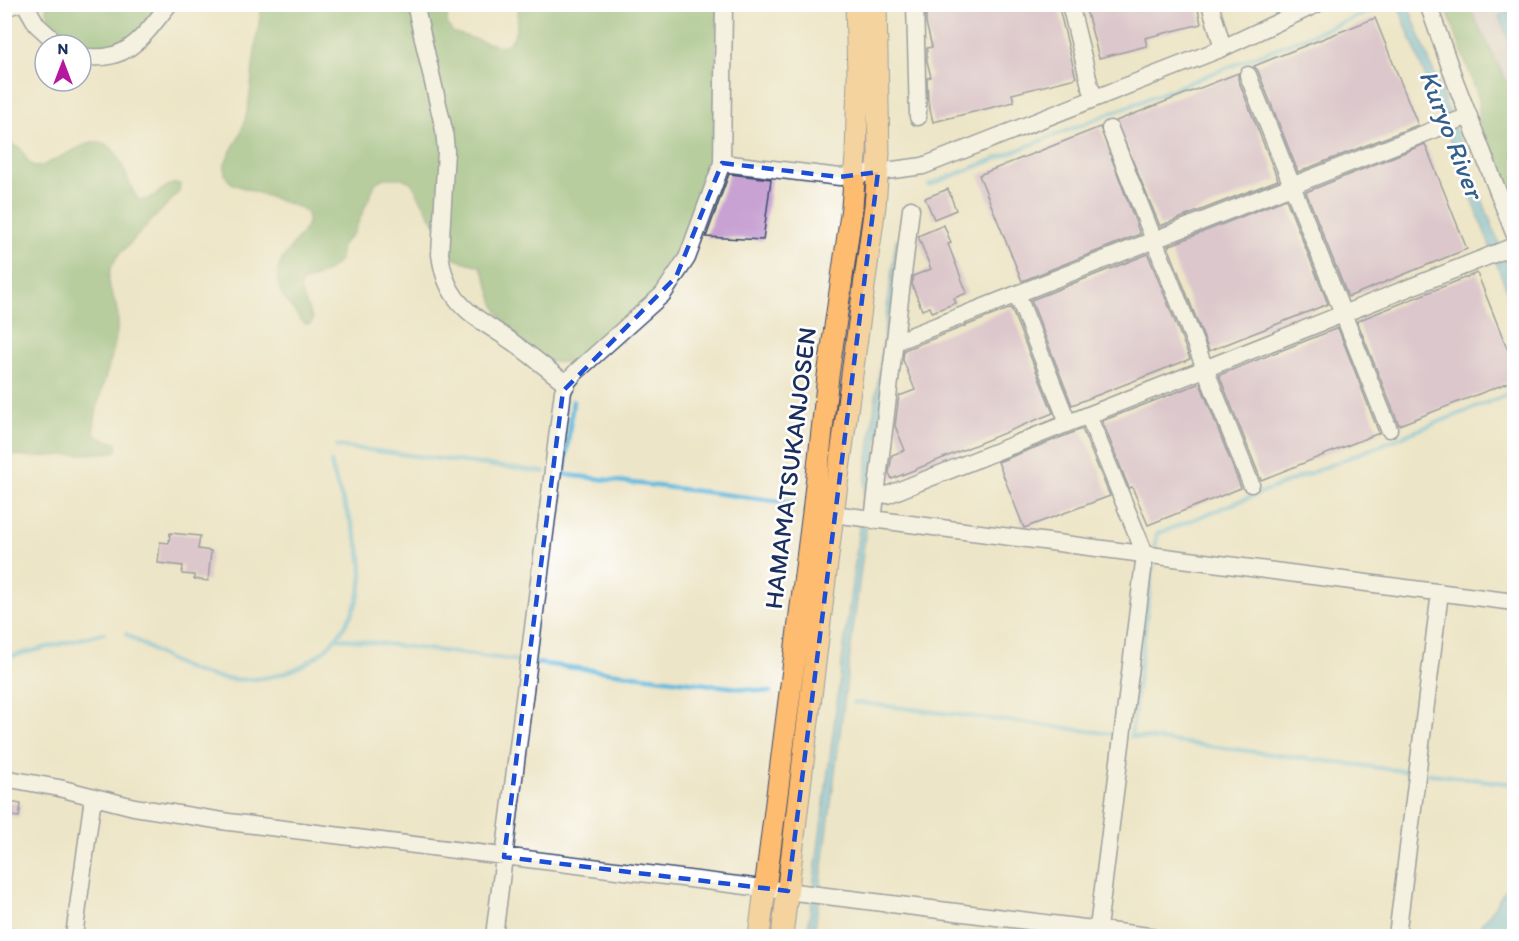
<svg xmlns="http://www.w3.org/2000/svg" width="1519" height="941" font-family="Itim,sans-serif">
<rect width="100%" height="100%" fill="#fff"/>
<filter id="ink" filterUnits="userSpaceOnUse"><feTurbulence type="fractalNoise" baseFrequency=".0167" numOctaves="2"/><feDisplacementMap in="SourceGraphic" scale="12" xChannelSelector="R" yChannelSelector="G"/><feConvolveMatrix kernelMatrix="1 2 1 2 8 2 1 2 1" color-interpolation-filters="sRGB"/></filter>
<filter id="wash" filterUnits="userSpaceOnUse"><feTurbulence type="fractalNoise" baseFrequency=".008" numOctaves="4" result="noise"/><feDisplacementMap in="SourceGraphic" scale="24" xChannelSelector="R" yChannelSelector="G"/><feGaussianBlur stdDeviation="1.35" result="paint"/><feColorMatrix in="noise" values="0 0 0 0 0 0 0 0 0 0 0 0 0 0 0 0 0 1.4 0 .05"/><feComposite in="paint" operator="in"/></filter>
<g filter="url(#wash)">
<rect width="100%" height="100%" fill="#ede5c7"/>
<path fill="#ccbed4" d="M1445,5H1514V214L1479,115V99Z"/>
<path fill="#77b06e" stroke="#497066" stroke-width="1.5" d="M46,5H164L121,49L81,52V45H69C55,34 49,22 46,5Z
M262,5H447V22L452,32L498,46C519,47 517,20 519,5H717L714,162L681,256L658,290L578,359C569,362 560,364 550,361C529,354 504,326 495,306C490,293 488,278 480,266L455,259L411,182L402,178H384L376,182L354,232L342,245L339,262L326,272L301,283L300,290L313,320L310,324H305C298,318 293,309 287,302C264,270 287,255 306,228L308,221L307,213L301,208L233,184C212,169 235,149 241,132C250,109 251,83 254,59C256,41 259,23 262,5Z
M1445,5H1468L1514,97V214L1479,120V99Z
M5,140L21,149L29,163L35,167L42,166L91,142C123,138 123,182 139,200C155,203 164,180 180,184L179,192L116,258C98,288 119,294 118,321C116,358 95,396 94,431L97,437L116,443L118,448L115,452L33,457L5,454Z"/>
<path fill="#61b9de" stroke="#3e749e" stroke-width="1.5" d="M1398,5H1408L1514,283V309Z
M1514,7V53L1499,16Z
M896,239L903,240L814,936H807Z
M1514,876V934L1513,936H1471L1489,915Z"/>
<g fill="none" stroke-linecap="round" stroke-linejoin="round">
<path stroke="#61b9de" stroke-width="4.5" d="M929,185L1389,4
M336,446L544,472
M560,474L794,503
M564,474L573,401
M1155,547L1157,534L1514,392
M126,634C151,649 178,668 207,675C259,688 314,673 344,627C354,612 361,594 362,576C363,534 338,502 331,462
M337,638L521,661
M4,658L104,633
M536,663L770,692
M854,702L1114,734
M1130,736L1412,772
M1131,736L1153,565
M1423,773L1514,784
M4,929L17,936"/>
</g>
<g id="blocks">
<path fill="#c8a2d3" d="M926,4H1058L1076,78L1012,94L1014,102L933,122L928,101L927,78L931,77L927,61V48L932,47L926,23Z
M1102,4H1197L1201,24L1145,38L1147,46L1099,58L1086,9Z
M1375,18L1418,125L1298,172L1258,71L1254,66Z
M1238,73V79L1278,180L1160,226L1116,121Z
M1100,127L1140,234L1022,281L979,175Z
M1425,144L1467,249L1348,297L1306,192Z
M729,174L771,179L763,240L706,237Z
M948,189L956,210L934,219L925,198Z
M1286,199L1328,304L1209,351L1168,246Z
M944,225L951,243L948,244L967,293L954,298L956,303L932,312L930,307L922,310L912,285L913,276L931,269L918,236Z
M1148,254L1190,359L1072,405L1031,300Z
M1477,273L1515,368V380L1399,425L1357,321Z
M1011,308L1053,413L892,479L889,473L892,455L905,450L895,426L899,396L915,390L903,360L904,350Z
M1338,328L1379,433L1261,480L1219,375Z
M1200,383L1241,488L1148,525L1132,487L1129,488L1102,421Z
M1082,429L1110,496L1024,528L998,462Z
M170,533L200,536L198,549L211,551L208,581L194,579V575L182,574L183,566L158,563L160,542L169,543Z
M4,801L21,804L19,817L4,815Z"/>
</g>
</g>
<g filter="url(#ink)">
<use href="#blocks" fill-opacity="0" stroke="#3a4a6e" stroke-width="1.5"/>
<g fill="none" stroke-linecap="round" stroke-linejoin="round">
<g stroke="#3a4a6e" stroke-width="19">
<path id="minor" d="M25,4L37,25L59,45
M415,4L444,130L446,151L440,254C442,270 446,285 456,298C469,316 493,328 511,341C530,354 548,370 567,384
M915,4L918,117
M1070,4L1090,86L1095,98
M1210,4L1223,48
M1428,4L1455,81L1514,233
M4,8L17,4
M81,56C127,64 143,37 169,4
M1248,75L1389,429
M1110,129L1251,484
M722,163L840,177L923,166L1223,48L1317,4
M1017,294L1068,423
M895,342L1469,116
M1088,415L1145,554L1097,936
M877,493L887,495L1514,246
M833,514L1514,602
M873,520L911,209
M4,778L59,788L134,807L229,822L1149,936
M74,936L93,797
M494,936L563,391L568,381L576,372L663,294L687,258L722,163L724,4
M1397,936L1440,592"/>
</g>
<g stroke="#3a4a6e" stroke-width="23">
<path id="major" d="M759,936L813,512L828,376L852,207L856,156L858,75L856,4
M782,936L833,514L875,206L879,154L876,4"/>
</g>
<use href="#minor" stroke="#fff" stroke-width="16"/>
<use href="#major" stroke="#fdbc70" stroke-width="21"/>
</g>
</g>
<path d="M0 0H1519V941H0ZM722,163L839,177L878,172L788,891L504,857L563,391L676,277Z" fill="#ede5c7" fill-opacity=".55" fill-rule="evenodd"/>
<path fill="none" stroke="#1d4ed8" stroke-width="4.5" stroke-dasharray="12 8" stroke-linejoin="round" d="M722,163L839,177L878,172L788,891L504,857L563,391L676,277Z"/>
<g text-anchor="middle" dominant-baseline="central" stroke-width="5" stroke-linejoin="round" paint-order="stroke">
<g font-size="26" fill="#1b2f5e" stroke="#fff">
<text transform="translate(790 468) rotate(-83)">HAMAMATSUKANJOSEN</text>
</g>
<g font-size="27" font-style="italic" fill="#345f8b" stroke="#fff">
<text transform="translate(1452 134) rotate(69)">Kuryo River</text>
</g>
</g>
<rect width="1519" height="941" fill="none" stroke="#fff" stroke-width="24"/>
<g transform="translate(63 63)"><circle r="28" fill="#ffffff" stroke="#a4acbf" stroke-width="1.5"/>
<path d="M0-4.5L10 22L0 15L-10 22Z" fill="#b5179e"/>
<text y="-9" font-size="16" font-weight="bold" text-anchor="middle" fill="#1b2f5e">N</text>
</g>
</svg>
